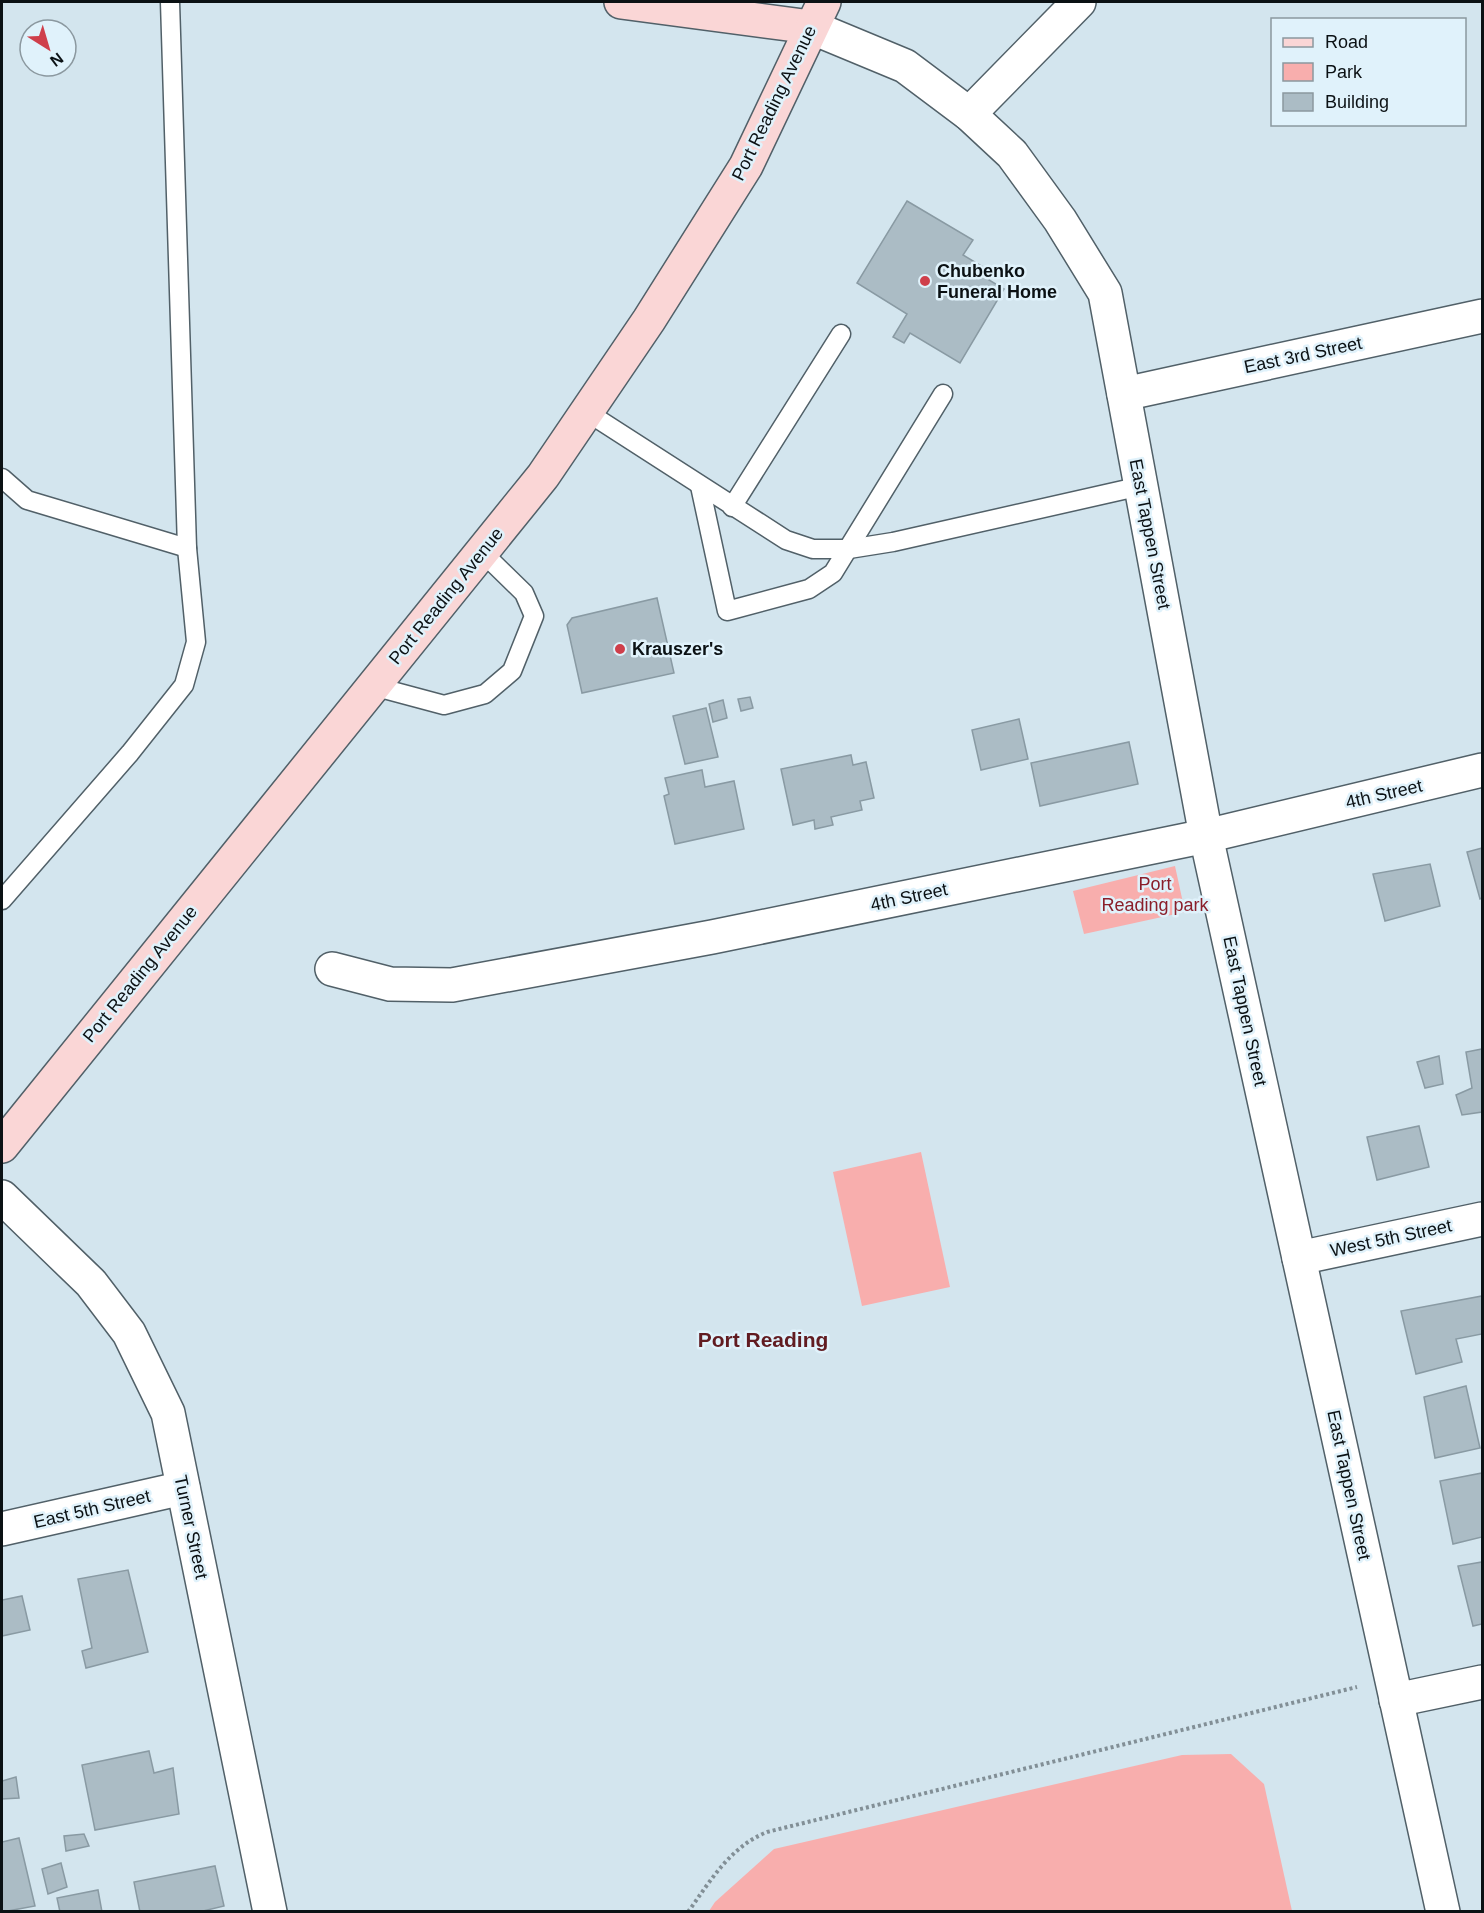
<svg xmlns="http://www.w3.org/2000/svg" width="1484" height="1913" font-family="Arial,sans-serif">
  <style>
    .green { fill: #f8aead }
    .building { fill: #abbcc5; stroke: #899aa3; stroke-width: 1.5 }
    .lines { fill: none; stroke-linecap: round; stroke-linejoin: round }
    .lane-casing { stroke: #516068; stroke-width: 21 }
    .street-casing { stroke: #516068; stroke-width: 36 }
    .secondary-casing { stroke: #516068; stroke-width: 36 }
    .path { stroke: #828f96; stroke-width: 4; stroke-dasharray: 3 3; stroke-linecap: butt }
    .lane { stroke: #fff; stroke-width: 18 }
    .street { stroke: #fff; stroke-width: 33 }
    .secondary { stroke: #fad6d6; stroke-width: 33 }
    .poi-dot { fill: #cf3f4b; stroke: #e0f2fb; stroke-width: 2 }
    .labels { text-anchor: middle; stroke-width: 5; stroke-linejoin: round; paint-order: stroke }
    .street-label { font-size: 18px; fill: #0b1114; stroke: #e0f2fb }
    .poi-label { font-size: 18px; font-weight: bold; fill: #0b1114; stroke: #e0f2fb; text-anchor: start }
    .park-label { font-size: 18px; fill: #8a1e2a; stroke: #e0f2fb }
    .quarter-label { font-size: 21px; font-weight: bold; fill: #611c21; stroke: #e0f2fb }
  </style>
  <rect width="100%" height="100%" fill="#d3e5ee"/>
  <g class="green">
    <path d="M1175 866 1185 912 1084 934 1073 891Z"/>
    <path d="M921 1152 950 1287 862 1306 833 1172Z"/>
    <path d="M1231 1754 1264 1784 1292 1911H709L715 1902 774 1849 1182 1755Z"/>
  </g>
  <g class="building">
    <path d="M907 201 973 240 963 255 993 273 989 280 1004 289 960 363 910 333 904 343 893 337 907 314 857 283Z"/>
    <path d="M657 598 674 673 582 693 567 625 572 618Z"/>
    <path d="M750 697 753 708 741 711 738 699Z"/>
    <path d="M723 700 727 718 713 722 709 704Z"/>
    <path d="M706 708 718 757 685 764 673 716Z"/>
    <path d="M1019 719 1028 759 981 770 972 730Z"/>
    <path d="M1129 742 1138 784 1040 806 1031 763Z"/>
    <path d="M851 755 853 765 866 762 874 798 860 801 862 810 831 817 833 825 815 829 814 820 793 825 781 769Z"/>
    <path d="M702 770 705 787 734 781 744 829 675 844 664 796 669 794 665 778Z"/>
    <path d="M1482 848V898L1480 899 1467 852Z"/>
    <path d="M1430 864 1440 906 1385 921 1373 874Z"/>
    <path d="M1482 1049V1112L1462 1115 1456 1095 1472 1088 1466 1052Z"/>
    <path d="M1439 1056 1443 1084 1425 1088 1417 1062Z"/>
    <path d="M1419 1126 1429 1167 1377 1180 1367 1137Z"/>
    <path d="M1482 1296V1334L1456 1339 1462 1362 1416 1374 1401 1311Z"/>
    <path d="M1466 1386 1480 1448 1435 1458 1424 1397Z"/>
    <path d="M1482 1473V1537L1453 1544 1440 1481Z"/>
    <path d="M1482 1562V1624L1473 1626 1458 1566Z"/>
    <path d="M128 1570 148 1652 86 1668 82 1651 92 1648 78 1579Z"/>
    <path d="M22 1596 30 1630 2 1636V1600Z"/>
    <path d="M149 1751 154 1773 173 1768 179 1814 95 1830 82 1765Z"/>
    <path d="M16 1777 19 1798 2 1799V1781Z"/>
    <path d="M84 1834 89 1846 66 1851 64 1836Z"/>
    <path d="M19 1838 35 1906 2 1912V1842Z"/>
    <path d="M61 1863 67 1887 48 1894 42 1869Z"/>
    <path d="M215 1866 224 1906 199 1912H140L134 1882Z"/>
    <path d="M98 1890 102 1912H60L57 1898Z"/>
  </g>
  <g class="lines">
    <g class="lane-casing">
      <g id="lane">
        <path d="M587 412 786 540 813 549H849L893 542 1141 486"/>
        <path d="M2 478 27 500 187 548"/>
        <path d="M700 486 727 611 809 589 833 573 943 394"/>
        <path d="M732 507 841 334"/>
        <path d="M373 686 444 705 485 694 512 671 534 616 524 593 482 552"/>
        <path d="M2 900 130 753 184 685 196 642 187 548 170 2"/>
      </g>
    </g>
    <g class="street-casing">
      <g id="street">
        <path d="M811 27 905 66 969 114 1012 154 1060 220 1105 293 1206 836 1443 1912"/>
        <path d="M969 114 1079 2"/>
        <path d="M1124 394 1482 316"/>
        <path d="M332 969 390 984 452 985 712 937 1206 836 1482 770"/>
        <path d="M2 1197 91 1283 129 1333 168 1413 270 1912"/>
        <path d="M1299 1258 1482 1219"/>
        <path d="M2 1529 183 1488"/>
        <path d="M1396 1700 1482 1682"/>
      </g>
    </g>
    <g class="secondary-casing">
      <g id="secondary">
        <path d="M621 2 811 27"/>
        <path d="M2 1146 543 476 649 320 746 166 824 2"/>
      </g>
    </g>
    <path class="path" d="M688 1912C711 1880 730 1847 767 1832L1357 1687"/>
    <use href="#lane" class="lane"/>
    <use href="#street" class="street"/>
    <use href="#secondary" class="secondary"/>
  </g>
  <g class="poi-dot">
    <circle cx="925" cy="281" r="6"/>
    <circle cx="620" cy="649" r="6"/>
  </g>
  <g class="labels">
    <g class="street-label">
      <text transform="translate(774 103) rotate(-64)" y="6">Port Reading Avenue</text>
      <text transform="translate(1303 355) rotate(-12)" y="6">East 3rd Street</text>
      <text transform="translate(1150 534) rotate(79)" y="6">East Tappen Street</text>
      <text transform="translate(446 596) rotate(-51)" y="6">Port Reading Avenue</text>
      <text transform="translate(1384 794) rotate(-13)" y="6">4th Street</text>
      <text transform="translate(909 897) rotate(-12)" y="6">4th Street</text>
      <text transform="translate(140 974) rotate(-51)" y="6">Port Reading Avenue</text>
      <text transform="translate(1245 1011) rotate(78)" y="6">East Tappen Street</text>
      <text transform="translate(1391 1238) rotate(-12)" y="6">West 5th Street</text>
      <text transform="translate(1349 1485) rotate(78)" y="6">East Tappen Street</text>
      <text transform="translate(92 1509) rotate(-13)" y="6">East 5th Street</text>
      <text transform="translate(191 1527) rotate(78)" y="6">Turner Street</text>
    </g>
    <g class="poi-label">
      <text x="937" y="277">Chubenko<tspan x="937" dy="21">Funeral Home</tspan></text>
      <text x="632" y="655">Krauszer's</text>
    </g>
    <g class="park-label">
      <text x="1155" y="890">Port<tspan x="1155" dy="21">Reading park</tspan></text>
    </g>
    <g class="quarter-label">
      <text x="763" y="1347">Port Reading</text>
    </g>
  </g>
  <rect width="1484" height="1913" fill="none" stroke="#0b1114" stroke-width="6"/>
  <rect x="1271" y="18" width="195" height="108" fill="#e0f2fb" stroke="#8b989f" stroke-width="1.5"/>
  <rect x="1283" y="38" width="30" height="9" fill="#fad6d6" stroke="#8b989f" stroke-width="1.5"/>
  <text x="1325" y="48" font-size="18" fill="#0b1114">Road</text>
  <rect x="1283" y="63" width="30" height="18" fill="#f8aead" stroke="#8b989f" stroke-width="1.5"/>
  <text x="1325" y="78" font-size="18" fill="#0b1114">Park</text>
  <rect x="1283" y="93" width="30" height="18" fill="#abbcc5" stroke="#8b989f" stroke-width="1.5"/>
  <text x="1325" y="108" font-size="18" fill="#0b1114">Building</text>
  <g transform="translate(48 48) rotate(143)"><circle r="28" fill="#e0f2fb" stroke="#8b989f" stroke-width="1.5"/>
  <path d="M0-4.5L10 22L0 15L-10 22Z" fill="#cf3f4b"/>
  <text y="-9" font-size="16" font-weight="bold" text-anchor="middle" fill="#0b1114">N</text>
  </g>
</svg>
